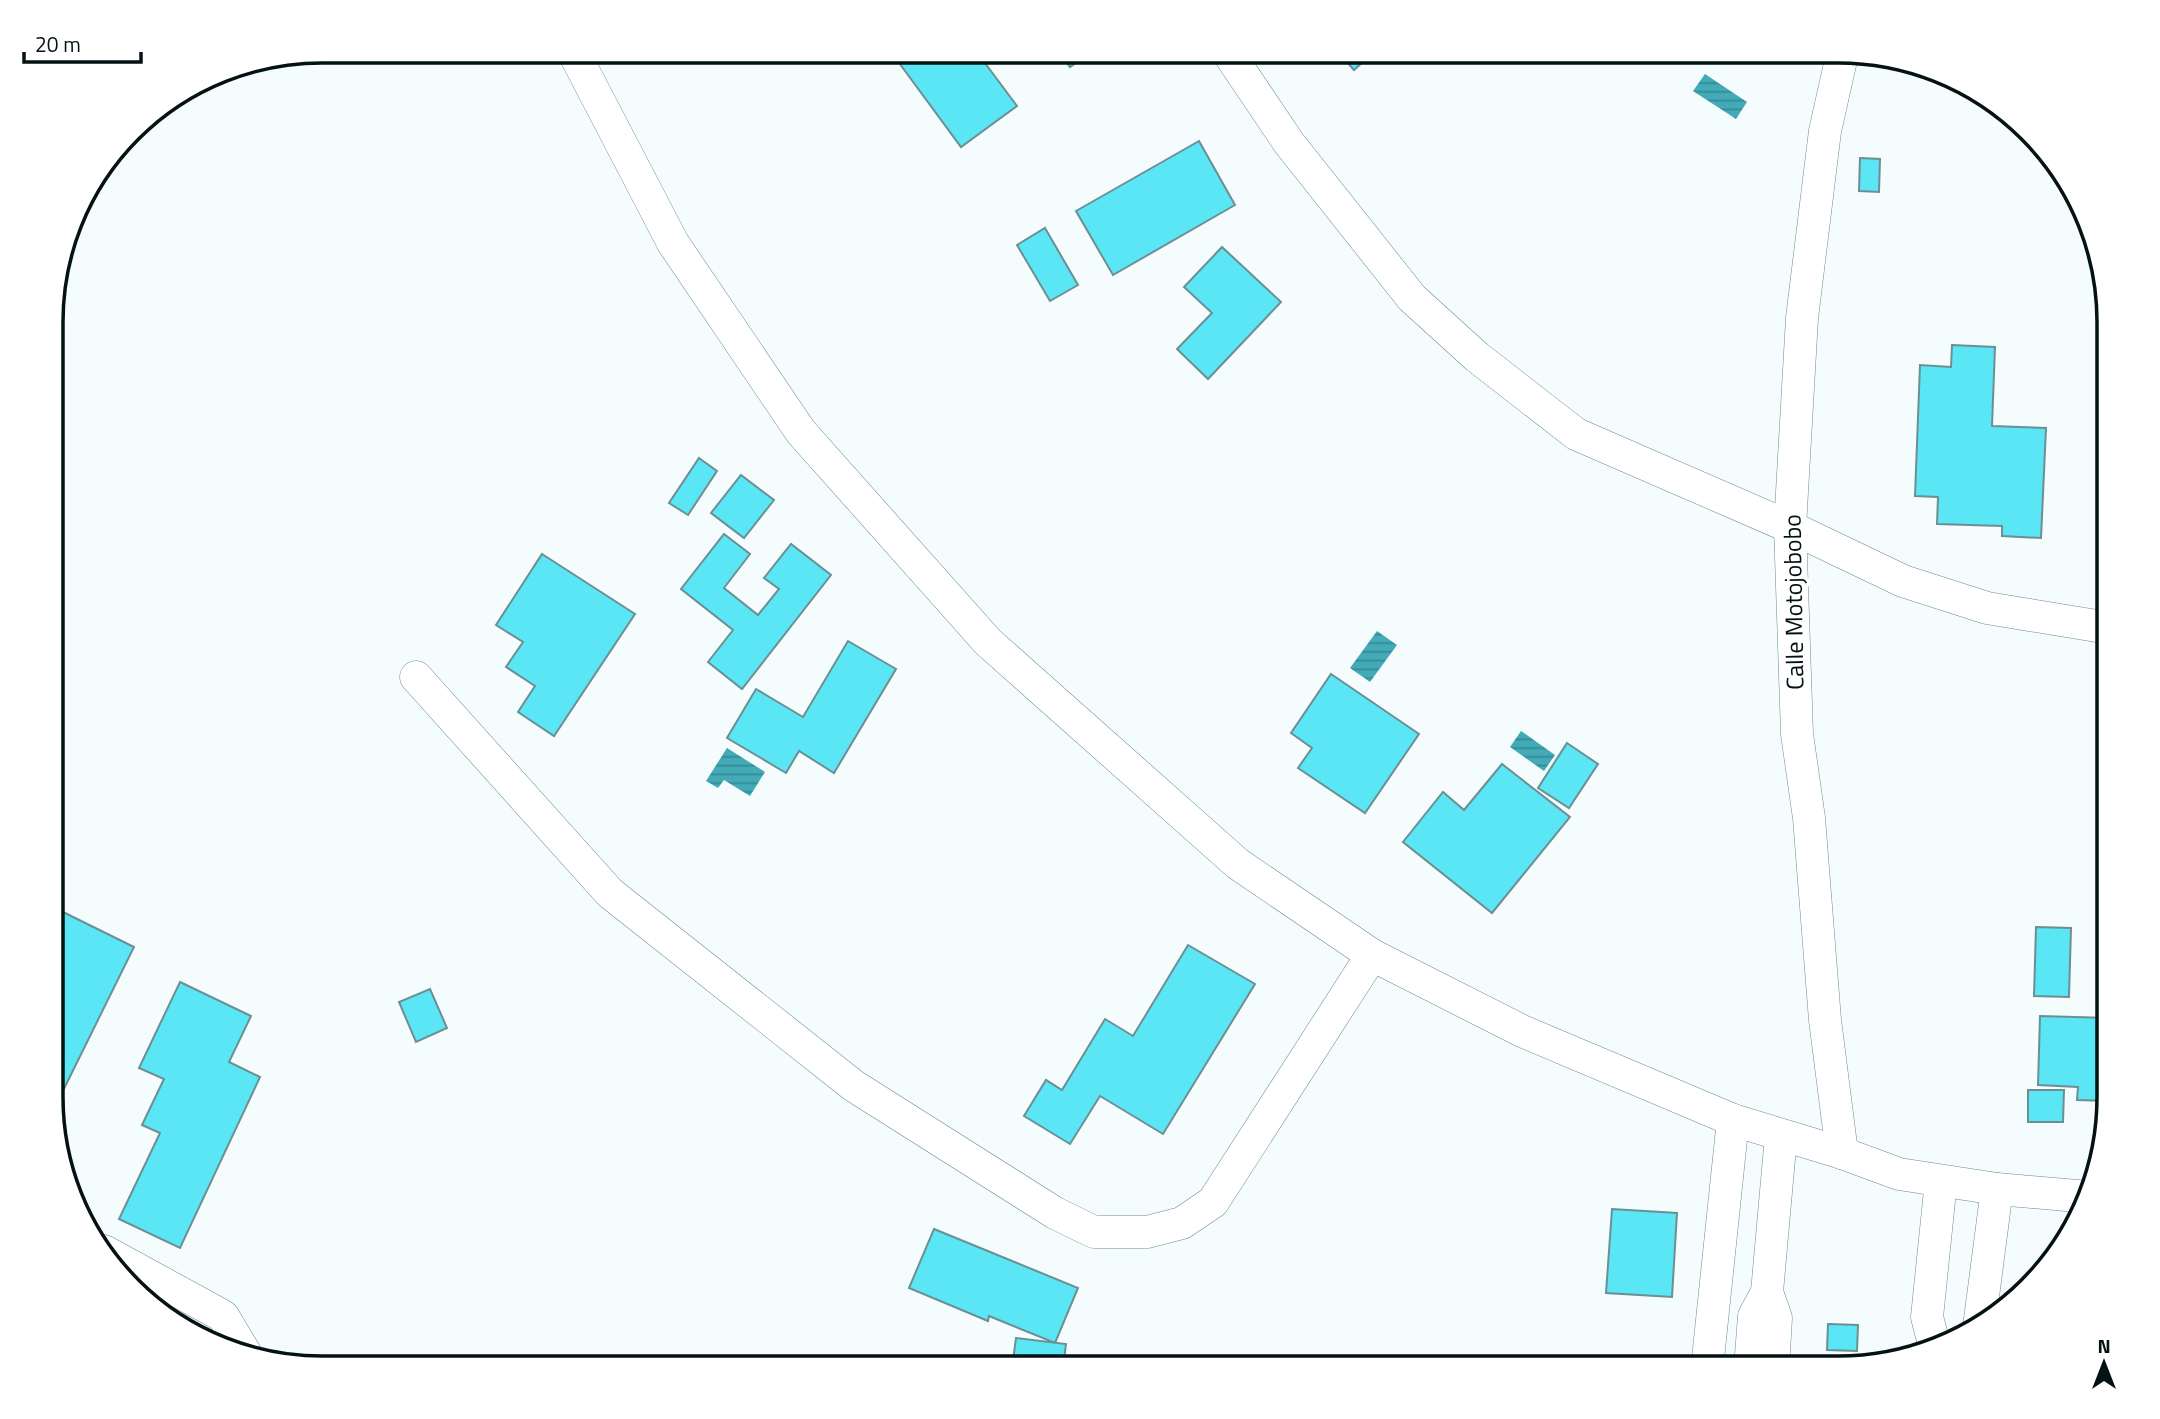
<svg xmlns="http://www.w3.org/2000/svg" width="2160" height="1419" font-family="'Titillium Web',sans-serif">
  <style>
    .water { fill: url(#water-rules) }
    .building { fill: #5be6f6; stroke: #6c8f94; stroke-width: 2 }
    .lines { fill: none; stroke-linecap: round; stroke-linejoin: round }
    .minor-casing { stroke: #698c91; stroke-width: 33 }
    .minor { stroke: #fff; stroke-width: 32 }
    .labels { text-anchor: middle; stroke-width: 7; stroke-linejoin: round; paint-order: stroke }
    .street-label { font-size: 24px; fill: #051214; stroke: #fff }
    .rim { fill: none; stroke: #051214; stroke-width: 3.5 }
  </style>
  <defs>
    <pattern id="water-rules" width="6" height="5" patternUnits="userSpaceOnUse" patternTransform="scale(1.75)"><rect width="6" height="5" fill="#42abb7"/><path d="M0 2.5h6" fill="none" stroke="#358a94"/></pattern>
  </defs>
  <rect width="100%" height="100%" fill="#f5fcfd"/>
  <g class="water">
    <path d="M1705 74 1747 102 1736 119 1693 91Z"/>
    <path d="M1377 631 1397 645 1370 682 1350 668Z"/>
    <path d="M1521 731 1555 755 1544 771 1510 747Z"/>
    <path d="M727 748 765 772 750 796 724 780 718 788 706 781Z"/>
  </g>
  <g class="building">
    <path d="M900 51H976L1017 106 961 147 894 56Z"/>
    <path d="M1058 51H1092L1070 67Z"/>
    <path d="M1337 51H1375L1354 70Z"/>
    <path d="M1629 51H1658L1652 63Z"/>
    <path d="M1199 141 1235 205 1113 275 1076 211Z"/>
    <path d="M1860 158 1880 159 1879 192 1859 191Z"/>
    <path d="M1045 228 1078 285 1050 301 1017 245Z"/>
    <path d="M1222 247 1281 302 1208 379 1177 349 1212 313 1184 287Z"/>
    <path d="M1952 345 1995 347 1992 426 2046 428 2041 538 2002 536V526L1937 524 1938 497 1915 496 1920 365 1951 367Z"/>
    <path d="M699 458 717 471 688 515 669 503Z"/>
    <path d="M741 475 774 500 744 538 711 513Z"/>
    <path d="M724 534 750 554 724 588 758 615 779 589 764 578 791 544 831 575 742 689 708 662 733 630 681 589Z"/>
    <path d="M542 554 635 614 554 736 518 712 535 686 506 667 523 642 496 625Z"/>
    <path d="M848 641 896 669 834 773 799 751 786 773 727 738 756 689 803 717Z"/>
    <path d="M1331 674 1419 734 1365 813 1298 768 1312 748 1291 733Z"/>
    <path d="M1567 743 1598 764 1569 808 1538 788Z"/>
    <path d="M1502 764 1570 817 1492 913 1403 842 1443 792 1464 810Z"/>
    <path d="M63 912 134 947 53 1111V931Z"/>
    <path d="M2036 927 2071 928 2069 997 2034 996Z"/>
    <path d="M1188 945 1255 984 1163 1134 1100 1096 1070 1144 1024 1116 1046 1080 1062 1090 1105 1019 1133 1036Z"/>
    <path d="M180 982 251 1016 229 1062 260 1077 180 1248 119 1219 160 1133 142 1125 164 1079 139 1068Z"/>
    <path d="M430 989 447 1028 416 1042 399 1002Z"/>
    <path d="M2040 1016 2109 1018V1101L2077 1100 2078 1087 2038 1085Z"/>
    <path d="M2028 1090H2064L2063 1122H2028Z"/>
    <path d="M1612 1209 1677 1213 1672 1297 1606 1293Z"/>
    <path d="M934 1229 1078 1288 1055 1343 989 1316 988 1321 909 1288Z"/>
    <path d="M1828 1324 1858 1325 1857 1351 1827 1350Z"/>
    <path d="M1016 1338 1066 1344 1063 1368H1012Z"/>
  </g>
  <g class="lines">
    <g class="minor-casing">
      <g id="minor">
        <path d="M573 51 673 243 801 432 988 642 1238 864 1372 955 1522 1031 1733 1120 1842 1153 1899 1174 1997 1189 2089 1197"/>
        <path d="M1227 51 1289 143 1412 298 1477 357 1576 434 1790 527 1903 581 1987 608 2109 628"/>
        <path d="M416 677 610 893 854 1086 1055 1213 1094 1232H1147L1182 1223 1213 1202 1372 955"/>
        <path d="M1842 1153 1825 1020 1809 818 1797 734 1790 527 1802 318 1825 131 1843 51"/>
        <path d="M104 1251 223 1316 247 1356"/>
        <path d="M1979 1327 1997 1189"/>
        <path d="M1934 1344 1927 1317 1941 1181"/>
        <path d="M1707 1368 1733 1120"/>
        <path d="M1750 1368 1754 1316 1767 1292"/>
        <path d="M1773 1368 1776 1318 1767 1292 1781 1136"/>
      </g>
    </g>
    <use href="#minor" class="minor"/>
  </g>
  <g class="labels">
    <g class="street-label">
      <text transform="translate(1794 602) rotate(-91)" y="8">Calle Motojobobo</text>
    </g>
  </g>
  <path d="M0 0H2160V1419H0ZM322 63H1838A259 259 0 0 1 2097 322V1097A259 259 0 0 1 1838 1356H322A259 259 0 0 1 63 1097V322A259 259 0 0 1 322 63Z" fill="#fff" fill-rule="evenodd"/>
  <path class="rim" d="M322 63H1838A259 259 0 0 1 2097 322V1097A259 259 0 0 1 1838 1356H322A259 259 0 0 1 63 1097V322A259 259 0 0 1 322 63Z"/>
  <g transform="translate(2104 1363)" stroke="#ffffff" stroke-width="5" paint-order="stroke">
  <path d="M0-5L12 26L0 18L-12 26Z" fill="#051214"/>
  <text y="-10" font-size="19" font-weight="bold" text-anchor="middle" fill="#051214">N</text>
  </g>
  <path d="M24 52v10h117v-10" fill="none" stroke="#051214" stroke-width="3.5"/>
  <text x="35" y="52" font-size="21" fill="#051214" stroke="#ffffff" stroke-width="5" paint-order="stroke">20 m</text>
</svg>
